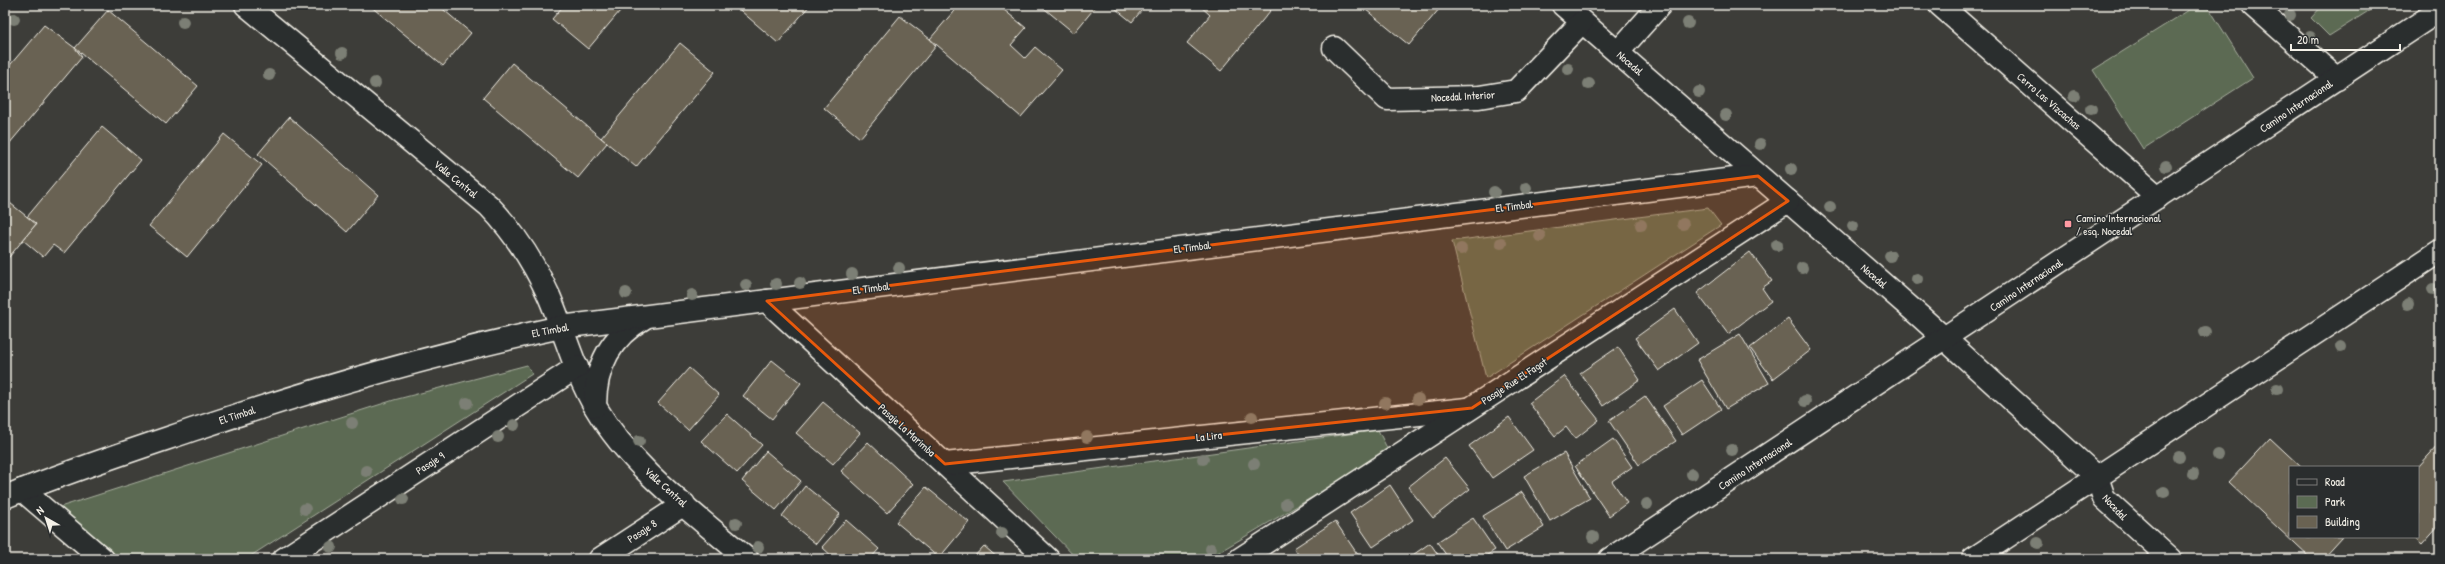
<svg xmlns="http://www.w3.org/2000/svg" width="2445" height="564" font-family="'Patrick Hand',sans-serif">
  <style>
    .green { fill: #5b6b53; stroke: #a8ae9e }
    .building { fill: #696252; stroke: #f4f1e8 }
    .lines { fill: none; stroke-linecap: round; stroke-linejoin: round }
    .street-casing { stroke: #f4f1e8; stroke-width: 25 }
    .street { stroke: #2a2d2e; stroke-width: 22 }
    .tree { fill: #7c7f74 }
    .marked { fill: #e8590c; fill-opacity: 0.2; stroke: #e8590c; stroke-width: 3; stroke-linejoin: round }
    .poi-dot { fill: #ff9aa2; stroke: #2a2d2e; stroke-width: 1.5 }
    .labels { text-anchor: middle; stroke-width: 3; stroke-linejoin: round; paint-order: stroke }
    .street-label { font-size: 11px; fill: #f4f1e8; stroke: #2a2d2e }
    .poi-label { font-size: 11px; fill: #f4f1e8; stroke: #2a2d2e; text-anchor: start }
  </style>
  <rect width="100%" height="100%" fill="#3d3d39"/>
  <filter id="ink" filterUnits="userSpaceOnUse"><feTurbulence type="fractalNoise" baseFrequency=".025" numOctaves="2"/><feDisplacementMap in="SourceGraphic" scale="8" xChannelSelector="R" yChannelSelector="G"/><feConvolveMatrix kernelMatrix="1 2 1 2 8 2 1 2 1" color-interpolation-filters="sRGB"/></filter>
  <g filter="url(#ink)">
    <g class="green">
      <path d="M2197 5H2207L2253 78 2143 149 2093 70Z"/>
      <path d="M2323 5H2378L2329 36 2311 18Z"/>
      <path d="M1708 208 1721 225 1486 378 1452 241Z"/>
      <path d="M527 365 532 374 246 559H118L60 507 394 400Z"/>
      <path d="M1378 430 1389 452 1207 559H1077L1003 482Z"/>
    </g>
    <g class="building">
      <path d="M369 5H438L471 33 443 66Z"/>
      <path d="M564 5H625L588 49 552 19Z"/>
      <path d="M734 5H810L778 43Z"/>
      <path d="M959 5H998L1026 28 1011 45 1025 58 1035 47 1062 70 1021 117 930 39Z"/>
      <path d="M1040 5H1097L1074 33Z"/>
      <path d="M1111 5H1146L1132 22Z"/>
      <path d="M1199 5H1275L1221 71 1187 43 1210 15Z"/>
      <path d="M1360 5H1436L1440 8 1409 45Z"/>
      <path d="M108 10 198 86 166 124 75 48Z"/>
      <path d="M900 16 930 39 936 46 860 138 824 108Z"/>
      <path d="M44 25 75 48 82 57 9 144 5 141V71Z"/>
      <path d="M680 43 715 72 636 167 601 138Z"/>
      <path d="M512 63 607 143 578 178 483 98Z"/>
      <path d="M289 117 378 195 347 232 258 154Z"/>
      <path d="M102 127 141 160 64 253 53 245 43 257 23 240 36 224 27 217Z"/>
      <path d="M224 134 262 165 187 257 149 226Z"/>
      <path d="M5 199 36 224 5 262Z"/>
      <path d="M1750 252 1772 281 1762 288 1771 301 1728 334 1697 293Z"/>
      <path d="M1675 309 1698 343 1659 371 1635 338Z"/>
      <path d="M1788 319 1811 350 1773 379 1750 348Z"/>
      <path d="M1740 334 1769 383 1726 409 1697 360Z"/>
      <path d="M1618 347 1640 380 1603 406 1580 373Z"/>
      <path d="M772 360 801 383 772 419 743 396Z"/>
      <path d="M689 368 719 395 688 430 658 403Z"/>
      <path d="M1564 376 1599 420 1575 439 1566 427 1555 436 1529 403Z"/>
      <path d="M1702 380 1721 409 1682 435 1663 406Z"/>
      <path d="M1645 396 1676 441 1639 465 1609 421Z"/>
      <path d="M823 402 860 433 833 464 796 433Z"/>
      <path d="M727 414 762 445 737 473 701 441Z"/>
      <path d="M1509 417 1533 450 1492 478 1469 446Z"/>
      <path d="M2270 438 2301 467H2290V537H2343L2323 559H2311L2229 482Z"/>
      <path d="M1613 439 1632 467 1612 481 1627 503 1609 516 1575 466Z"/>
      <path d="M868 442 913 484 887 513 841 471Z"/>
      <path d="M2440 443V525L2422 545 2413 537H2418V467Z"/>
      <path d="M766 451 801 481 776 510 742 481Z"/>
      <path d="M1564 453 1590 498 1550 521 1524 476Z"/>
      <path d="M1445 458 1470 489 1433 518 1408 487Z"/>
      <path d="M1390 485 1413 520 1373 547 1350 513Z"/>
      <path d="M805 486 840 514 816 544 782 516Z"/>
      <path d="M926 487 969 522 939 558 896 522Z"/>
      <path d="M1522 492 1544 527 1505 551 1483 516Z"/>
      <path d="M1473 518 1495 550 1481 559H1449L1437 542Z"/>
      <path d="M846 520 879 549 870 559H835L822 547Z"/>
      <path d="M1335 521 1358 555 1352 559H1301L1294 548Z"/>
      <path d="M1430 543 1441 559H1407Z"/>
      <path d="M984 546 999 559H972Z"/>
    </g>
    <g class="lines">
      <g class="street-casing">
        <g id="street">
          <path d="M246 5 489 206C515 233 534 263 549 296 565 333 575 373 596 408 632 469 694 513 747 559"/>
          <path d="M1563 5 1922 318 2097 477 2104 498 2171 559"/>
          <path d="M1940 5 2158 197"/>
          <path d="M2253 5 2337 79"/>
          <path d="M1334 48 1387 99 1479 97 1516 91 1582 22"/>
          <path d="M1618 52 1660 5"/>
          <path d="M767 301 1048 559"/>
          <path d="M595 406C595 367 610 337 644 318"/>
          <path d="M945 464 1467 409"/>
          <path d="M22 490 103 559"/>
          <path d="M5 497C68 471 133 450 198 428 318 388 438 353 561 327L1758 176"/>
          <path d="M284 559 577 367"/>
          <path d="M600 559 684 504"/>
          <path d="M1240 559 1788 201"/>
          <path d="M1610 559 2440 10"/>
          <path d="M1973 559 2440 251"/>
        </g>
      </g>
      <use href="#street" class="street"/>
    </g>
    <g class="tree">
      <circle cx="2290" cy="15" r="6"/>
      <circle cx="14" cy="19" r="6"/>
      <circle cx="183" cy="22" r="6"/>
      <circle cx="1688" cy="23" r="6"/>
      <circle cx="2310" cy="37" r="6"/>
      <circle cx="342" cy="53" r="6"/>
      <circle cx="1568" cy="69" r="6"/>
      <circle cx="269" cy="75" r="6"/>
      <circle cx="375" cy="83" r="6"/>
      <circle cx="1589" cy="84" r="6"/>
      <circle cx="1699" cy="92" r="6"/>
      <circle cx="2074" cy="96" r="6"/>
      <circle cx="2091" cy="109" r="6"/>
      <circle cx="1726" cy="115" r="6"/>
      <circle cx="1760" cy="144" r="6"/>
      <circle cx="2166" cy="166" r="6"/>
      <circle cx="1791" cy="169" r="6"/>
      <circle cx="1526" cy="188" r="6"/>
      <circle cx="1494" cy="192" r="6"/>
      <circle cx="1830" cy="207" r="6"/>
      <circle cx="1683" cy="224" r="6"/>
      <circle cx="1641" cy="225" r="6"/>
      <circle cx="1853" cy="226" r="6"/>
      <circle cx="1540" cy="236" r="6"/>
      <circle cx="1501" cy="243" r="6"/>
      <circle cx="1777" cy="245" r="6"/>
      <circle cx="1461" cy="249" r="6"/>
      <circle cx="1890" cy="256" r="6"/>
      <circle cx="899" cy="268" r="6"/>
      <circle cx="1802" cy="268" r="6"/>
      <circle cx="852" cy="274" r="6"/>
      <circle cx="1917" cy="279" r="6"/>
      <circle cx="800" cy="283" r="6"/>
      <circle cx="776" cy="284" r="6"/>
      <circle cx="746" cy="285" r="6"/>
      <circle cx="2433" cy="289" r="6"/>
      <circle cx="626" cy="293" r="6"/>
      <circle cx="692" cy="295" r="6"/>
      <circle cx="2408" cy="304" r="6"/>
      <circle cx="2205" cy="332" r="6"/>
      <circle cx="2341" cy="347" r="6"/>
      <circle cx="2277" cy="389" r="6"/>
      <circle cx="1418" cy="399" r="6"/>
      <circle cx="1805" cy="401" r="6"/>
      <circle cx="467" cy="403" r="6"/>
      <circle cx="1385" cy="403" r="6"/>
      <circle cx="1252" cy="417" r="6"/>
      <circle cx="352" cy="423" r="6"/>
      <circle cx="514" cy="425" r="6"/>
      <circle cx="498" cy="437" r="6"/>
      <circle cx="1087" cy="437" r="6"/>
      <circle cx="639" cy="441" r="6"/>
      <circle cx="1732" cy="450" r="6"/>
      <circle cx="2218" cy="455" r="6"/>
      <circle cx="2179" cy="457" r="6"/>
      <circle cx="1203" cy="459" r="6"/>
      <circle cx="1254" cy="464" r="6"/>
      <circle cx="366" cy="471" r="6"/>
      <circle cx="1692" cy="474" r="6"/>
      <circle cx="2193" cy="474" r="6"/>
      <circle cx="2164" cy="492" r="6"/>
      <circle cx="403" cy="499" r="6"/>
      <circle cx="1286" cy="504" r="6"/>
      <circle cx="1647" cy="504" r="6"/>
      <circle cx="305" cy="509" r="6"/>
      <circle cx="736" cy="523" r="6"/>
      <circle cx="1002" cy="533" r="6"/>
      <circle cx="1593" cy="537" r="6"/>
      <circle cx="2038" cy="543" r="6"/>
      <circle cx="331" cy="547" r="6"/>
      <circle cx="758" cy="547" r="6"/>
      <circle cx="1211" cy="549" r="6"/>
    </g>
  </g>
  <path class="marked" d="M1758 176 1788 201 1472 408 945 464 767 301Z"/>
  <rect class="poi-dot" x="2064" y="220" width="8" height="8" rx="2"/>
  <g class="labels">
    <g class="street-label">
      <text transform="translate(1630 63) rotate(41)" y="4">Nocedal</text>
      <text transform="translate(1463 96) rotate(-3)" y="4">Nocedal Interior</text>
      <text transform="translate(2049 101) rotate(41)" y="4">Cerro Las Vizcachas</text>
      <text transform="translate(2296 106) rotate(-34)" y="4">Camino Internacional</text>
      <text transform="translate(456 179) rotate(39)" y="4">Valle Central</text>
      <text transform="translate(1514 206) rotate(-7)" y="4">El Timbal</text>
      <text transform="translate(1192 247) rotate(-7)" y="4">El Timbal</text>
      <text transform="translate(1874 276) rotate(41)" y="4">Nocedal</text>
      <text transform="translate(2026 285) rotate(-34)" y="4">Camino Internacional</text>
      <text transform="translate(871 288) rotate(-7)" y="4">El Timbal</text>
      <text transform="translate(550 330) rotate(-11)" y="4">El Timbal</text>
      <text transform="translate(1514 381) rotate(-33)" y="4">Pasaje Rue El Fagot</text>
      <text transform="translate(237 415) rotate(-18)" y="4">El Timbal</text>
      <text transform="translate(907 430) rotate(42)" y="4">Pasaje La Marimba</text>
      <text transform="translate(1209 436) rotate(-6)" y="4">La Lira</text>
      <text transform="translate(430 463) rotate(-33)" y="4">Pasaje 9</text>
      <text transform="translate(1755 464) rotate(-33)" y="4">Camino Internacional</text>
      <text transform="translate(666 487) rotate(42)" y="4">Valle Central</text>
      <text transform="translate(2115 507) rotate(47)" y="4">Nocedal</text>
      <text transform="translate(642 531) rotate(-33)" y="4">Pasaje 8</text>
    </g>
    <g class="poi-label">
      <text x="2076" y="222">Camino Internacional<tspan x="2076" dy="13">/ esq. Nocedal</tspan></text>
    </g>
  </g>
  <rect width="2445" height="564" fill="none" stroke="#2a2d2e" stroke-width="20"/>
  <rect x="10" y="10" width="2425" height="544" fill="none" stroke="#f4f1e8" stroke-width="1.5" filter="url(#ink)"/>
  <rect x="2289" y="466" width="130" height="72" fill="#2a2d2e" stroke="#7b7b78"/>
  <rect x="2297" y="479" width="20" height="6" fill="#2a2d2e" stroke="#7b7b78"/>
  <text x="2325" y="486" font-size="12" fill="#f4f1e8">Road</text>
  <rect x="2297" y="496" width="20" height="12" fill="#5b6b53" stroke="#7b7b78"/>
  <text x="2325" y="506" font-size="12" fill="#f4f1e8">Park</text>
  <rect x="2297" y="516" width="20" height="12" fill="#696252" stroke="#7b7b78"/>
  <text x="2325" y="526" font-size="12" fill="#f4f1e8">Building</text>
  <g transform="translate(46 518) rotate(321)" stroke="#2a2d2e" stroke-width="3" paint-order="stroke">
  <path d="M0-3L7 15L0 10L-7 15Z" fill="#f4f1e8"/>
  <text y="-6" font-size="11" font-weight="bold" text-anchor="middle" fill="#f4f1e8">N</text>
  </g>
  <path d="M2291 44v6h109v-6" fill="none" stroke="#f4f1e8" stroke-width="2"/>
  <text x="2297" y="44" font-size="12" fill="#f4f1e8" stroke="#2a2d2e" stroke-width="3" paint-order="stroke">20 m</text>
</svg>
